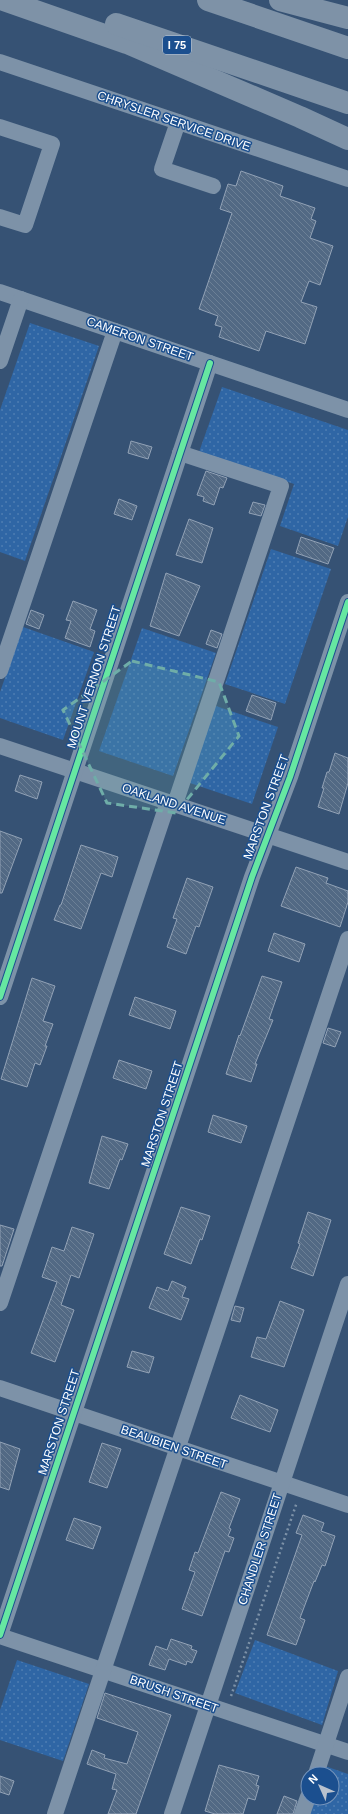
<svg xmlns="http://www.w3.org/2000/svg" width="348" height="1814" font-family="Arial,sans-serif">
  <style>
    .grass { fill: url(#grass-dots) }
    .building { fill: url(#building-back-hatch); stroke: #92a2b6 }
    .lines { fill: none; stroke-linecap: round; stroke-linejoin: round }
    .path { stroke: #7d92a8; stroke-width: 2.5; stroke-dasharray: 2 3; stroke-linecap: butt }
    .minor { stroke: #7d92a8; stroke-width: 16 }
    .highway { stroke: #7e92a7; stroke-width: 22 }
    .cycleway-casing { stroke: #1b4f8f; stroke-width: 8 }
    .cycleway { stroke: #66e7a1; stroke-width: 6 }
    .marked { fill: #6fada8; fill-opacity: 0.2; stroke: #6fada8; stroke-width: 3; stroke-dasharray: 8 5; stroke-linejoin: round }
    .labels { text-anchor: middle; stroke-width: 3; stroke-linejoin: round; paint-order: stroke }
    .shield { fill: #1b4f8f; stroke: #bbcadd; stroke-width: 1 }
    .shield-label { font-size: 11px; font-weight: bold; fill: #fff }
    .street-label { font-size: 12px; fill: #fff; stroke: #1b4f8f }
  </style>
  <defs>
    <pattern id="grass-dots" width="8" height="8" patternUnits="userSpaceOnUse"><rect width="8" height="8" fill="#2f66a5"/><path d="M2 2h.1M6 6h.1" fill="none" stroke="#4e7db2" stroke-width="1.8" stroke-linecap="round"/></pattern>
    <pattern id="building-back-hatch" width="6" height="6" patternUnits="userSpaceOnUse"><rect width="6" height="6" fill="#526984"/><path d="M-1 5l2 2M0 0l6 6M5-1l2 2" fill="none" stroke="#6c8096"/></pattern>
  </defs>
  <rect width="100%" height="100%" fill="#365274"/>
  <g class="grass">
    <path d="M30 323 99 346 25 561 0 552V410Z"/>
    <path d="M222 387 348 430V517L338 546 280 526 294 484 199 452Z"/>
    <path d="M271 549 331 569 285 704 225 684Z"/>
    <path d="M23 627 94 652 63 740 0 718V692Z"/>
    <path d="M142 628 216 653 173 776 99 751Z"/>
    <path d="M213 705 278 727 252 804 187 782Z"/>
    <path d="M255 1640 338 1671 322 1725 235 1693Z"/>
    <path d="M17 1660 89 1684 63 1761 0 1740V1710Z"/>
    <path d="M325 1766 348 1774V1814H308L314 1798H332V1774H322Z"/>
  </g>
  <g class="building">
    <path d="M241 171 283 186 280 196 315 208 311 219 316 221 310 238 333 246 320 285 309 281 301 302 317 307 305 344 266 331 259 351 219 337 222 327 215 325 218 316 199 309 232 213 220 209 228 184 236 186Z"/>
    <path d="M131 441 152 447 148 459 128 453Z"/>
    <path d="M206 471 227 478 223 488 220 487 214 505 203 501 204 497 197 495Z"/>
    <path d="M119 499 137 506 132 520 114 514Z"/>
    <path d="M253 502 265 505 261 516 249 513Z"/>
    <path d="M189 519 213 528 202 563 176 555Z"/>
    <path d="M301 537 334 548 328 564 296 553Z"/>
    <path d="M166 573 200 586 179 636 150 626Z"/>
    <path d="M73 601 97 610 90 629 95 631 90 647 65 638 71 621 66 620Z"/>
    <path d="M31 610 44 615 39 629 26 624Z"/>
    <path d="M211 630 222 634 217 648 206 644Z"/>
    <path d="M252 695 276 703 271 720 246 711Z"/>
    <path d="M335 753 348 758V783L339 814 318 807 324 788H322L327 772H329Z"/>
    <path d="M20 775 42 782 37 799 15 791Z"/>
    <path d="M0 831 22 839 2 893H0Z"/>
    <path d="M81 845 118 857 112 877 101 873 81 929 54 920 60 905H61Z"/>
    <path d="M296 867 328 878 326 883 348 891V902L340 927 281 906Z"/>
    <path d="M187 878 213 887 199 927 196 926 186 954 167 947 177 919 173 918Z"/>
    <path d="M274 933 305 944 299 962 268 951Z"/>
    <path d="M262 976 282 982 269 1019 273 1020 255 1064H257L251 1082 226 1074 239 1035 240 1036Z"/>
    <path d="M32 978 55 986 43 1021 53 1024 45 1046H47L40 1065 35 1063 27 1087 1 1079Z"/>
    <path d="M135 997 176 1011 170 1029 129 1015Z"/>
    <path d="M328 1028 341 1032 335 1047 323 1043Z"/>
    <path d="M119 1060 152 1071 146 1089 113 1078Z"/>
    <path d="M213 1115 247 1126 241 1143 208 1132Z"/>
    <path d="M102 1136 128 1144 122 1160 120 1159 109 1189 89 1183Z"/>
    <path d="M181 1207 210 1216 202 1240 200 1239 191 1264 164 1254Z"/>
    <path d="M308 1212 331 1220 313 1276 291 1268 300 1244 298 1243Z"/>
    <path d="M0 1225 14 1229 2 1266H0Z"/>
    <path d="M72 1227 94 1234 79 1278 71 1275 61 1305 74 1310 55 1362 31 1353 57 1282 42 1277 52 1247 64 1251Z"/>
    <path d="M172 1281 186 1287 182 1297 189 1299 181 1320 149 1308 157 1287 168 1291Z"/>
    <path d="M280 1301 304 1310 284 1367 251 1357 257 1337 266 1339Z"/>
    <path d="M235 1306 244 1308 240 1322 231 1320Z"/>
    <path d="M132 1351 154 1357 149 1373 127 1367Z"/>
    <path d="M240 1395 278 1410 270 1432 231 1418Z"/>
    <path d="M0 1442 20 1449 9 1490 0 1487Z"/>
    <path d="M102 1443 121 1449 107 1488 89 1482Z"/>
    <path d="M221 1492 240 1499 229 1528 231 1529 228 1536 234 1538 229 1552 225 1551 202 1616 182 1609 195 1572 189 1570 195 1552 198 1553Z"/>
    <path d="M303 1515 324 1523 321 1531 335 1536 325 1566 322 1565 315 1582 314 1581 300 1618 305 1620 296 1645 267 1635 302 1535 296 1533Z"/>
    <path d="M74 1518 101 1527 93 1549 66 1540Z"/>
    <path d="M171 1639 192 1646 191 1649 197 1651 192 1663 187 1661 186 1665 169 1659 165 1670 149 1665 156 1646 167 1650Z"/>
    <path d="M105 1693 171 1715 136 1814H108L117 1790 112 1789 116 1774 87 1764 92 1750 105 1755 104 1758 127 1764 138 1732 97 1718Z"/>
    <path d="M219 1765 259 1776 256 1785 259 1786 255 1800 248 1798 243 1814H215L205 1811Z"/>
    <path d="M0 1776 14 1781 9 1795 0 1792Z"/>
    <path d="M284 1796 297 1801 293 1814H277Z"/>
  </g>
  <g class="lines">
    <path class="path" d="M231 1696 297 1502"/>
    <g class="minor">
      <path d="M0 62 348 179"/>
      <path d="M178 122 162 169 213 186"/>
      <path d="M0 127 52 144 25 225 0 217"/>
      <path d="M0 292 348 410"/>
      <path d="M0 361 21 299"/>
      <path d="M0 671 115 331"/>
      <path d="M0 746 348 862"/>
      <path d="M175 804 281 486 180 453"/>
      <path d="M0 997 210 363"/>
      <path d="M0 1303 168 802"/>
      <path d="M0 1388 348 1505"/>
      <path d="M0 1635 252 877 290 777 348 602"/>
      <path d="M0 1636 348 1752"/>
      <path d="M316 1774 348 1677"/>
      <path d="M55 1814 348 939"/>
      <path d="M172 1814 348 1284"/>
      <path d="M302 1814 308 1797"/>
    </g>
    <g class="highway">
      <path d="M4 0 127 43 300 117 348 139"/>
      <path d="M208 0 348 48"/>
      <path d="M280 0 348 18"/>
      <path d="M116 24 348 103"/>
    </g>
    <g class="cycleway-casing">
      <g id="cycleway">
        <path d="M0 997 210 363"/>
        <path d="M0 1635 252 877 290 777 348 602"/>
      </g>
    </g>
    <use href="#cycleway" class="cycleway"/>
  </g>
  <path class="marked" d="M132 661 219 682 239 736 176 813 107 803 63 710Z"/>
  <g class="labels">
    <rect class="shield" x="163" y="36" width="28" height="18" rx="3"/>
    <g class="shield-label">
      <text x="177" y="49">I 75</text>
    </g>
    <g class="street-label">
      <text transform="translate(174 121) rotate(19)" y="4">CHRYSLER SERVICE DRIVE</text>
      <text transform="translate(140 339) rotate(19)" y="4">CAMERON STREET</text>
      <text transform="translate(94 677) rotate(-72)" y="4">MOUNT VERNON STREET</text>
      <text transform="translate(174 804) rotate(18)" y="4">OAKLAND AVENUE</text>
      <text transform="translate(266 807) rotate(-70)" y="4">MARSTON STREET</text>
      <text transform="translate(162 1114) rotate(-72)" y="4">MARSTON STREET</text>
      <text transform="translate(59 1422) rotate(-72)" y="4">MARSTON STREET</text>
      <text transform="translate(174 1447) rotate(19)" y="4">BEAUBIEN STREET</text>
      <text transform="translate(260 1549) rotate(-72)" y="4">CHANDLER STREET</text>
      <text transform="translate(174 1694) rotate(19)" y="4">BRUSH STREET</text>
    </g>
  </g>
  <g transform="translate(320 1786) rotate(315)"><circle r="19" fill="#1b4f8f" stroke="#7695bc"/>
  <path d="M0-3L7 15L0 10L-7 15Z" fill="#b9c2ce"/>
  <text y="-6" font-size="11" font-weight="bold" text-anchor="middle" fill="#ffffff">N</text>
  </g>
</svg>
